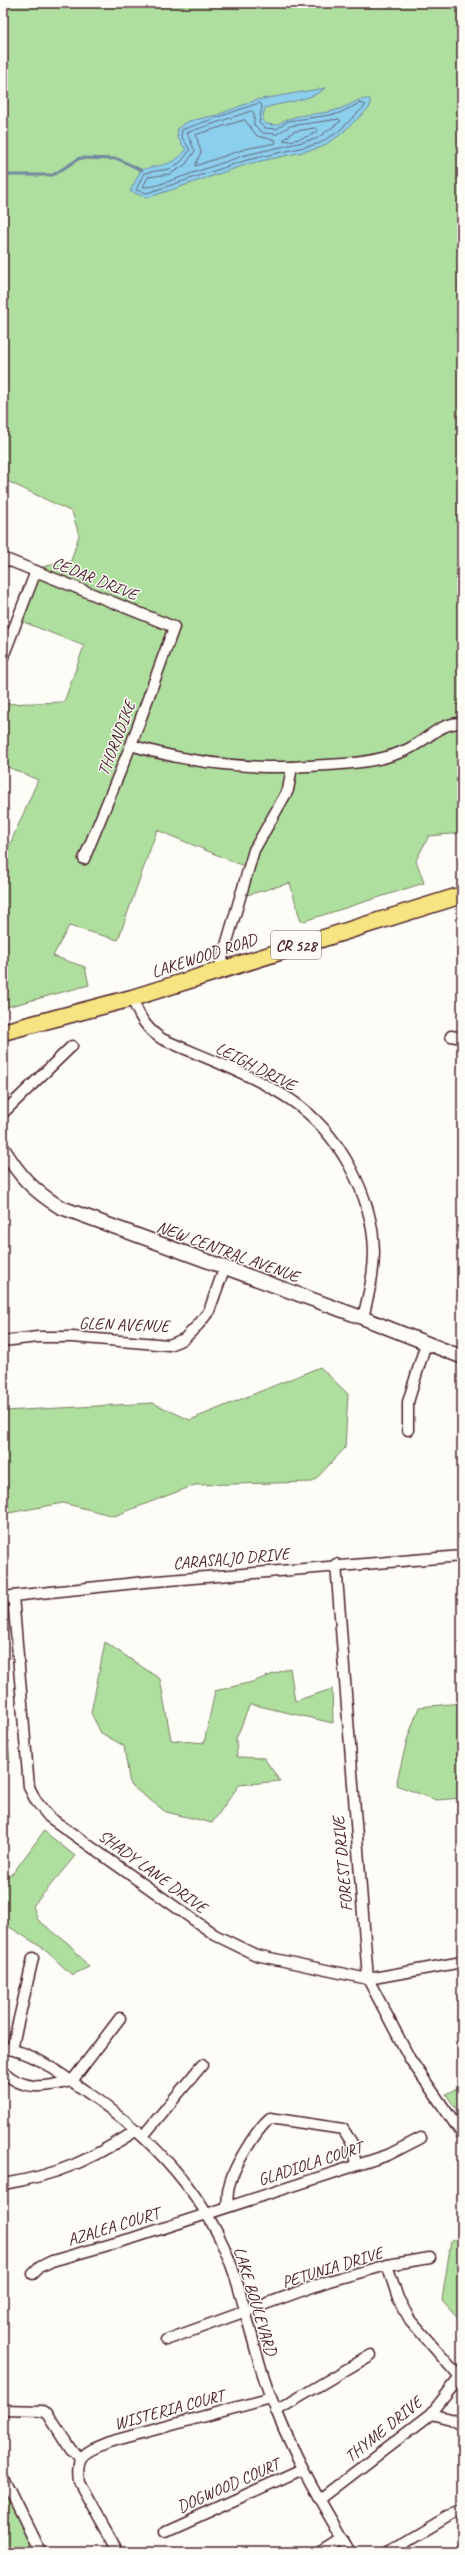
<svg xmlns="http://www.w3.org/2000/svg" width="465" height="2555" font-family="Caveat,sans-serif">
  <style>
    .green { fill: #aedf9f; stroke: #7c7f65 }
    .water { fill: #8ccfed; stroke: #72899f }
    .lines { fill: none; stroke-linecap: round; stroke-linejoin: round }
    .shore { stroke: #646579; stroke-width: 1 }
    .stream { stroke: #72899f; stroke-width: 3 }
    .minor-casing { stroke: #4a1f2b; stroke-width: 13 }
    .tertiary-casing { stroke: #4a1f2b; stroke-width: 16 }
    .primary-casing { stroke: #4a1f2b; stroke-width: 19 }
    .minor { stroke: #fdfcf7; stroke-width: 10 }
    .tertiary { stroke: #fdfcf7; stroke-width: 13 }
    .primary { stroke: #f6e381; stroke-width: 16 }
    .labels { text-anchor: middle; stroke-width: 3; stroke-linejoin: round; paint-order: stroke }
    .shield { fill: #fdfcf7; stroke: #806168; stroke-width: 1 }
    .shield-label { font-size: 16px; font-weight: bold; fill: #4a1f2b }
    .street-label { font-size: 17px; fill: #4a1f2b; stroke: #fdfcf7 }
  </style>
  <rect width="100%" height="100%" fill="#fdfcf7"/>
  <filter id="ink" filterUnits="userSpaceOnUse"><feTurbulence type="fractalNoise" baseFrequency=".025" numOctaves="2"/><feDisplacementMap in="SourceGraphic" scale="8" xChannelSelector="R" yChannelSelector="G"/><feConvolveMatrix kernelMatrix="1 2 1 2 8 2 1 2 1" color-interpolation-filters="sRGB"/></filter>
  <g filter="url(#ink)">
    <g class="green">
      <path d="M3 3H462V833L429 836 416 860 424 883 301 922 290 883 236 898 246 867 157 830 118 940 69 926 53 956 85 967 89 985 3 1008V860L38 780 3 765V704L64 702 84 646 16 619 37 568 71 561 79 535 72 512 3 479Z"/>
      <path d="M320 1367 348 1394 345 1448 313 1482 195 1485 114 1516 63 1503 3 1514 4 1411 153 1403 190 1420Z"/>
      <path d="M105 1642 160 1679 171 1740 204 1743 215 1691 252 1682 290 1668 295 1701 332 1689 333 1723 250 1704 236 1739 237 1757 264 1758 280 1781 239 1785 212 1823 166 1812 130 1785 124 1746 101 1733 91 1713Z"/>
      <path d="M462 1703V1798L436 1800 396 1785 407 1740 419 1707Z"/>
      <path d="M3 1721H6L10 1762 3 1763Z"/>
      <path d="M44 1831 75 1856 33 1906 38 1920 69 1944 89 1967 72 1975 43 1948 3 1923V1878L13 1873Z"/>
      <path d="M462 2085V2118L446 2094Z"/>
      <path d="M462 2236V2322L442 2300 451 2241Z"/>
      <path d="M3 2477 40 2552H3Z"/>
    </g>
    <path class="water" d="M325 88C314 100 283 102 265 108L262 120 266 124 277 125C295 112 316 116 336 110 349 107 356 98 370 99V107L340 135 320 148 248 164 147 198 130 191 141 170C161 163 171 168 186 150L177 137 178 128 189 121 217 115 256 100Z"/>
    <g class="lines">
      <g class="shore">
        <path d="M260 103 262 106 259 123 265 128 277 129 288 121 337 114 360 103 366 105 338 132 318 144 247 160 147 193 136 190 144 173 169 169 181 162 190 150 181 136 182 130Z"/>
        <path d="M252 111 254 113V125L263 133 277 134 290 126 339 119 341 121 316 139 245 155 155 186 143 187 148 177 170 174 185 165 195 151 187 133Z"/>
        <path d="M245 120 257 136 275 140 276 143 245 149 195 166 201 152 196 135Z"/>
        <path d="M316 128 318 131C312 136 290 143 283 140L293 132Z"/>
      </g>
      <path class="stream" d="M3 175H53L80 158 118 159 141 170"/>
      <g class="minor-casing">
        <g id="minor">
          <path d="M3 558 174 627 131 745 84 859"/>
          <path d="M3 657 36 571"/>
          <path d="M131 745C184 762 236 768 292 767"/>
          <path d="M219 969 254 850 288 790 292 767C329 764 371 766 406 750 425 742 440 722 462 723"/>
          <path d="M132 998C139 1016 146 1029 162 1039 205 1058 252 1074 291 1100 339 1132 373 1196 374 1252 374 1275 368 1296 363 1318"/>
          <path d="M451 1036 462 1038"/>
          <path d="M3 1113 72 1046"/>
          <path d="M3 1341 38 1337H72L169 1345 184 1339 199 1324 209 1311 224 1269"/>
          <path d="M408 1430V1402L426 1343"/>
          <path d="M336 1564 368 1979 410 2059 462 2134"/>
          <path d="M13 1596 29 1787 36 1801 49 1817 215 1935 256 1955 368 1979 462 1962"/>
          <path d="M3 1597 145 1582 462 1556"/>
          <path d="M3 2048C34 2052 62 2075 87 2092 151 2136 209 2197 234 2273 249 2318 257 2366 276 2410 296 2460 323 2506 350 2552"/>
          <path d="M12 2049 33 1958"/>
          <path d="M3 2071C23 2092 47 2087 72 2081L120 2018"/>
          <path d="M143 2136 202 2065"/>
          <path d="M3 2184C59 2175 90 2160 137 2130"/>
          <path d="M227 2206C228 2200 227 2193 229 2187 232 2169 256 2130 270 2118L343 2129 352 2143 356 2165"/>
          <path d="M387 2265 398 2298 410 2320 462 2380"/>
          <path d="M33 2274 40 2267 52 2261 133 2238 388 2155 421 2138"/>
          <path d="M166 2340 329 2281 387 2265 430 2258"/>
          <path d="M3 2410 42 2411 48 2414 71 2450 80 2457"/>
          <path d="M276 2411 371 2355"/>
          <path d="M431 2414 451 2419 462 2425"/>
          <path d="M3 2477 40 2552"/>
          <path d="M320 2499 431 2414 460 2377"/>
          <path d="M166 2531 303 2469"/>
          <path d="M118 2552 79 2482C75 2453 85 2452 109 2442L271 2398"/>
          <path d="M322 2552 343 2539"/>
          <path d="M388 2552 448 2516 462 2511"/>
        </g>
      </g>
      <g class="tertiary-casing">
        <path id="tertiary" d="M3 1149C20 1176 32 1190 60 1207L363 1318 462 1357"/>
      </g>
      <g class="primary-casing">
        <path id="primary" d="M3 1032 132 998 462 895"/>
      </g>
      <use href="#minor" class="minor"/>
      <use href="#tertiary" class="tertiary"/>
      <use href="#primary" class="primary"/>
    </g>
  </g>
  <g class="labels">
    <rect class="shield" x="271" y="931" width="50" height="28" rx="3"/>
    <g class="shield-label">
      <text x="296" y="951">CR 528</text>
    </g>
    <g class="street-label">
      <text transform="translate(95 578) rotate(22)" y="6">CEDAR DRIVE</text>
      <text transform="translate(116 738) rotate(-69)" y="6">THORNDIKE</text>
      <text transform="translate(204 955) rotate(-18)" y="6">LAKEWOOD ROAD</text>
      <text transform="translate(256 1066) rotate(27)" y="6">LEIGH DRIVE</text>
      <text transform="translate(228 1251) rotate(20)" y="6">NEW CENTRAL AVENUE</text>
      <text transform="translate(124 1324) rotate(2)" y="6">GLEN AVENUE</text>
      <text transform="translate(231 1558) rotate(-5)" y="6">CARASALJO DRIVE</text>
      <text transform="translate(342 1864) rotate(-95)" y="6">FOREST DRIVE</text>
      <text transform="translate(153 1871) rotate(36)" y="6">SHADY LANE DRIVE</text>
      <text transform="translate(310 2163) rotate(-18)" y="6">GLADIOLA COURT</text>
      <text transform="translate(113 2226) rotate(-17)" y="6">AZALEA COURT</text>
      <text transform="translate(332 2267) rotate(-17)" y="6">PETUNIA DRIVE</text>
      <text transform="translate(256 2301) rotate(73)" y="6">LAKE BOULEVARD</text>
      <text transform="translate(169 2409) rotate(-15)" y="6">WISTERIA COURT</text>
      <text transform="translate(383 2429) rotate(-39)" y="6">THYME DRIVE</text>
      <text transform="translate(228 2485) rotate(-24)" y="6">DOGWOOD COURT</text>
    </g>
  </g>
  <rect width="465" height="2555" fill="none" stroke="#fdfcf7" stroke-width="16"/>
  <rect x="8" y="8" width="449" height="2539" fill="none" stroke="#4a1f2b" stroke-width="1.5" filter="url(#ink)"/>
</svg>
